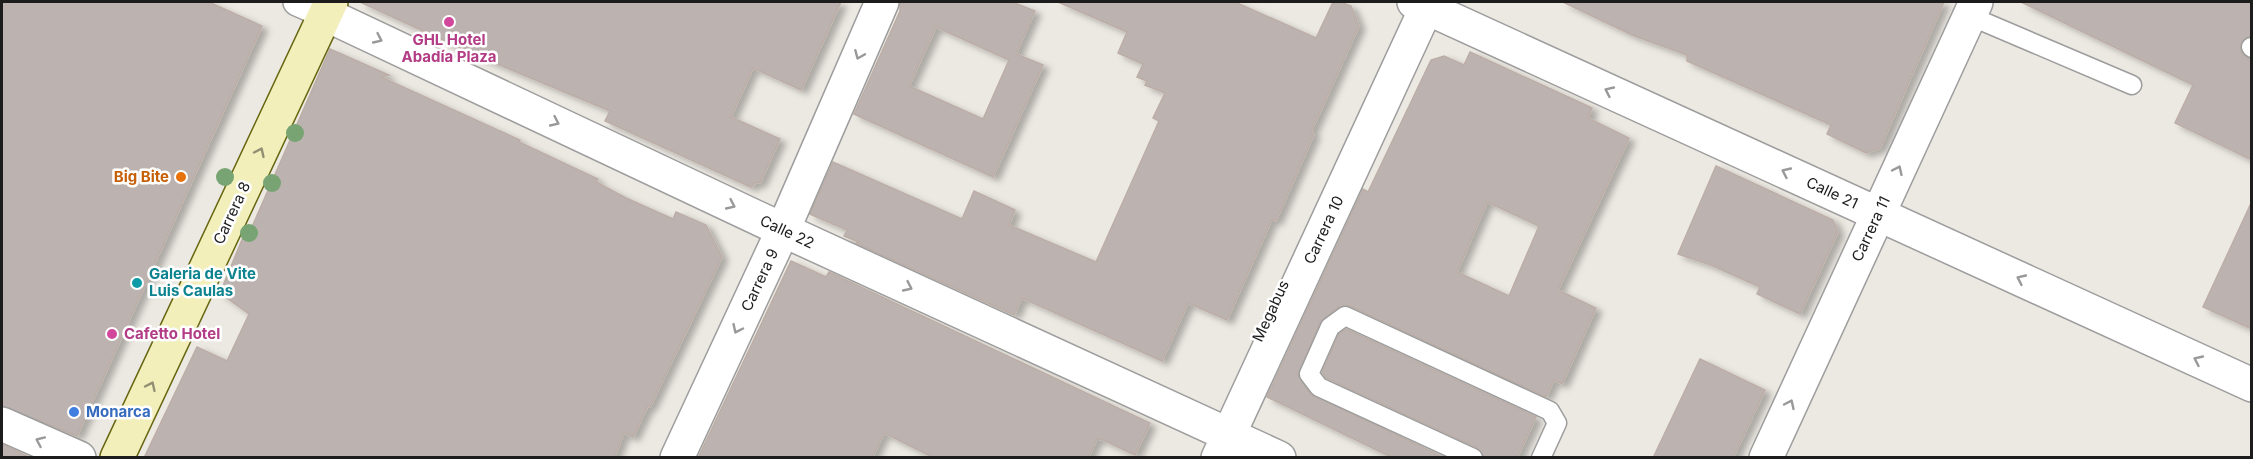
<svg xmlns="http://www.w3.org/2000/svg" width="2253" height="459" font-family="Inter,sans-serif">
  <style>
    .building { fill: #bcb3b0; stroke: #bcaea7; stroke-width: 1.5; fill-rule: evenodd; filter: url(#shadow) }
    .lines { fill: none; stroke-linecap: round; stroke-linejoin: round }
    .service-casing { stroke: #9d9d9d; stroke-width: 21 }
    .pedestrian-casing { stroke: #9d9d9d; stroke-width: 30 }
    .minor-casing { stroke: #9d9d9d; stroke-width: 36 }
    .secondary-casing { stroke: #666610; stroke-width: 36 }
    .service { stroke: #fff; stroke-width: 18 }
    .pedestrian { stroke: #fff; stroke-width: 27 }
    .minor { stroke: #fff; stroke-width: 33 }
    .secondary { stroke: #f2efbb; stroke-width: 33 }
    .tree { fill: #77a472 }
    .oneway { stroke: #999 }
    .oneway2 { stroke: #929073 }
    .hotel-dot { fill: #d1479c; stroke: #fff; stroke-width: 2 }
    .food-dot { fill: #e8710a; stroke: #fff; stroke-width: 2 }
    .culture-dot { fill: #0f9aa8; stroke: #fff; stroke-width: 2 }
    .shop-dot { fill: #3f7fe0; stroke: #fff; stroke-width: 2 }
    .labels { text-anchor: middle; stroke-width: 5; stroke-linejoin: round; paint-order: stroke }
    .hotel-label { font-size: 15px; font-weight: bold; fill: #b23c85; stroke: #fff }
    .food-label { font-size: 15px; font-weight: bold; fill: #c56008; stroke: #fff; text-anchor: end }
    .street-label { font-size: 15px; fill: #1c1c1c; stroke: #fff }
    .culture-label { font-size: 15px; font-weight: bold; fill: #0d838f; stroke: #fff; text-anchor: start }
    .shop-label { font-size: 15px; font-weight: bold; fill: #366cbe; stroke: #fff; text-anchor: start }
  </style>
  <defs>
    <filter id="shadow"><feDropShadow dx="6" dy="4" stdDeviation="3" flood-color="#0004"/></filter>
  </defs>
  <rect width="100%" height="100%" fill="#ece8e2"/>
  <g class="building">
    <path d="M2 2H209L262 26 77 436 2 406Z"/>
    <path d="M360 2H841L801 90 753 68 731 117 780 139 760 183 757 182 751 187 605 121 610 111 478 56Z"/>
    <path d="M900 2H1012L1035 11 1016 54 1043 65 993 177 854 114 900 11ZM936 27 1009 60 983 119 909 86Z"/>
    <path d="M1058 2H1235L1316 38 1333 2H1340L1351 6 1359 26 1311 132 1314 134 1276 221 1272 219 1227 320 1188 303 1162 361 1022 298 1014 315 856 243 859 242 844 236 847 230 810 214 833 162 962 219 974 191 1015 210 1009 225 1096 262 1159 121 1153 118 1165 93 1145 85 1147 81 1137 77 1143 64 1118 53 1127 32Z"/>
    <path d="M1563 2H1944L1880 148 1866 153 1827 134 1831 125 1687 61V55L1632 35Z"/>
    <path d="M2021 2H2252V36L2244 39 2240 45 2243 55 2252 59V160L2175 123 2193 85Z"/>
    <path d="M330 49 389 75 381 77 520 140 519 142 598 179 596 182 626 198 673 219 676 212 706 225 722 257 650 407 648 406 633 437 624 433 614 458H144L197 347 227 361 249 314 220 293 244 235 248 236Z"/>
    <path d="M1470 52 1592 108 1588 118 1629 138 1558 290 1596 308 1562 384 1554 380 1546 397 1350 306 1338 307 1320 322 1298 375 1310 394 1445 458H1393L1267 397 1363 189 1368 192 1431 60 1444 56 1464 65ZM1487 202 1539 226 1509 296 1457 272Z"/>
    <path d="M1716 166 1833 220 1838 232 1800 314 1757 294 1760 287 1711 265 1678 254Z"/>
    <path d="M2252 201V329L2203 307Z"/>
    <path d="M791 261 826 277 829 272 1150 423 1135 455 1103 440 1097 439 1088 458H934L884 433 872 458H698Z"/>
    <path d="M1346 329 1536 417 1517 458H1484L1478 448 1326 378 1322 372 1339 334Z"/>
    <path d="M1700 359 1765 390 1733 458H1653Z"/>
    <path d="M2 444 31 458H2Z"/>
  </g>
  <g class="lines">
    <g class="service-casing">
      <g id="service">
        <path d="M1970 16 2132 85"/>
        <path d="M2251 47 2252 48"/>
        <path d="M1473 458 1319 387 1309 374 1330 327 1345 316 1550 411 1557 423 1541 458"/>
      </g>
    </g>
    <g class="pedestrian-casing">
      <path id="pedestrian" d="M297 2 325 14"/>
    </g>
    <g class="minor-casing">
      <g id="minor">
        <path d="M1414 2 2252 385"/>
        <path d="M325 14 783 230 1279 458"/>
        <path d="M2 424 79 458"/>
        <path d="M677 458 783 230 882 2"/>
        <path d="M1218 458 1429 2"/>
        <path d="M1766 458 1976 2"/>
      </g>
    </g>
    <g class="secondary-casing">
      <path id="secondary" d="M117 458 331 2"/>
    </g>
    <use href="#service" class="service"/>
    <use href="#pedestrian" class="pedestrian"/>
    <use href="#minor" class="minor"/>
    <use href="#secondary" class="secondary"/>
  </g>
  <g class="tree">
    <circle cx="295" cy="133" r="9"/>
    <circle cx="225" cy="177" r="9"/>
    <circle cx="272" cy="183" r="9"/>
    <circle cx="249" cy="233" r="9"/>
  </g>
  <defs><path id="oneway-chevron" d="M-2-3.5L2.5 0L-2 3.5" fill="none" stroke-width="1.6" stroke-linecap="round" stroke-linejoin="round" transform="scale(1.5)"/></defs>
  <g class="oneway">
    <use href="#oneway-chevron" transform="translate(378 39) rotate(25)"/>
    <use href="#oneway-chevron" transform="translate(859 55) rotate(113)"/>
    <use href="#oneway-chevron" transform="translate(1609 91) rotate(-155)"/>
    <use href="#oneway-chevron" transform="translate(555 122) rotate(25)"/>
    <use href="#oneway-chevron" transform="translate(1898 170) rotate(-65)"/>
    <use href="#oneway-chevron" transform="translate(1786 172) rotate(-155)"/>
    <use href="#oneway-chevron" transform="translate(731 205) rotate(25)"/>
    <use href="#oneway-chevron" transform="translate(2021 279) rotate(-155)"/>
    <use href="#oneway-chevron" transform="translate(908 287) rotate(25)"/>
    <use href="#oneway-chevron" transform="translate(737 329) rotate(115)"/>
    <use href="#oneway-chevron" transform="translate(2198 360) rotate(-155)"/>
    <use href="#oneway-chevron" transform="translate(1790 404) rotate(-65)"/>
    <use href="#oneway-chevron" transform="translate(40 441) rotate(-156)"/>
  </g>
  <g class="oneway2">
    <use href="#oneway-chevron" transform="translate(260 152) rotate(-65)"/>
    <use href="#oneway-chevron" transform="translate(151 386) rotate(-65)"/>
  </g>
  <g class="hotel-dot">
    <circle cx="449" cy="22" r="6"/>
    <circle cx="112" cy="334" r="6"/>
  </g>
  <circle class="food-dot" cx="181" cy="177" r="6"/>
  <circle class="culture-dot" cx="137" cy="283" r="6"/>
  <circle class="shop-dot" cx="74" cy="412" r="6"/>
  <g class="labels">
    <g class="hotel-label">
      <text x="449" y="45">GHL Hotel<tspan x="449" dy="17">Abadía Plaza</tspan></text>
      <text x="124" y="339" text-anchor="start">Cafetto Hotel</text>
    </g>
    <g class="food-label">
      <text x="169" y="182">Big Bite</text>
    </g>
    <g class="street-label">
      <text transform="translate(1832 193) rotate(25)" y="5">Calle 21</text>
      <text transform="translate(232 213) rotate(-65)" y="5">Carrera 8</text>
      <text transform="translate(1871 229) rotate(-65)" y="5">Carrera 11</text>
      <text transform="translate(1324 230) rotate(-65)" y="5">Carrera 10</text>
      <text transform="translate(787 232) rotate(25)" y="5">Calle 22</text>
      <text transform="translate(760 280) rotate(-65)" y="5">Carrera 9</text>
      <text transform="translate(1271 311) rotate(-65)" y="5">Megabus</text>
    </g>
    <g class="culture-label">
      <text x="149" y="279">Galeria de Vite<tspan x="149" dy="17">Luis Caulas</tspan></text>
    </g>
    <g class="shop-label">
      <text x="86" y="417">Monarca</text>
    </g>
  </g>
  <rect width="2253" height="459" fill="none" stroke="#1c1c1c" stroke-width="6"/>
</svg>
